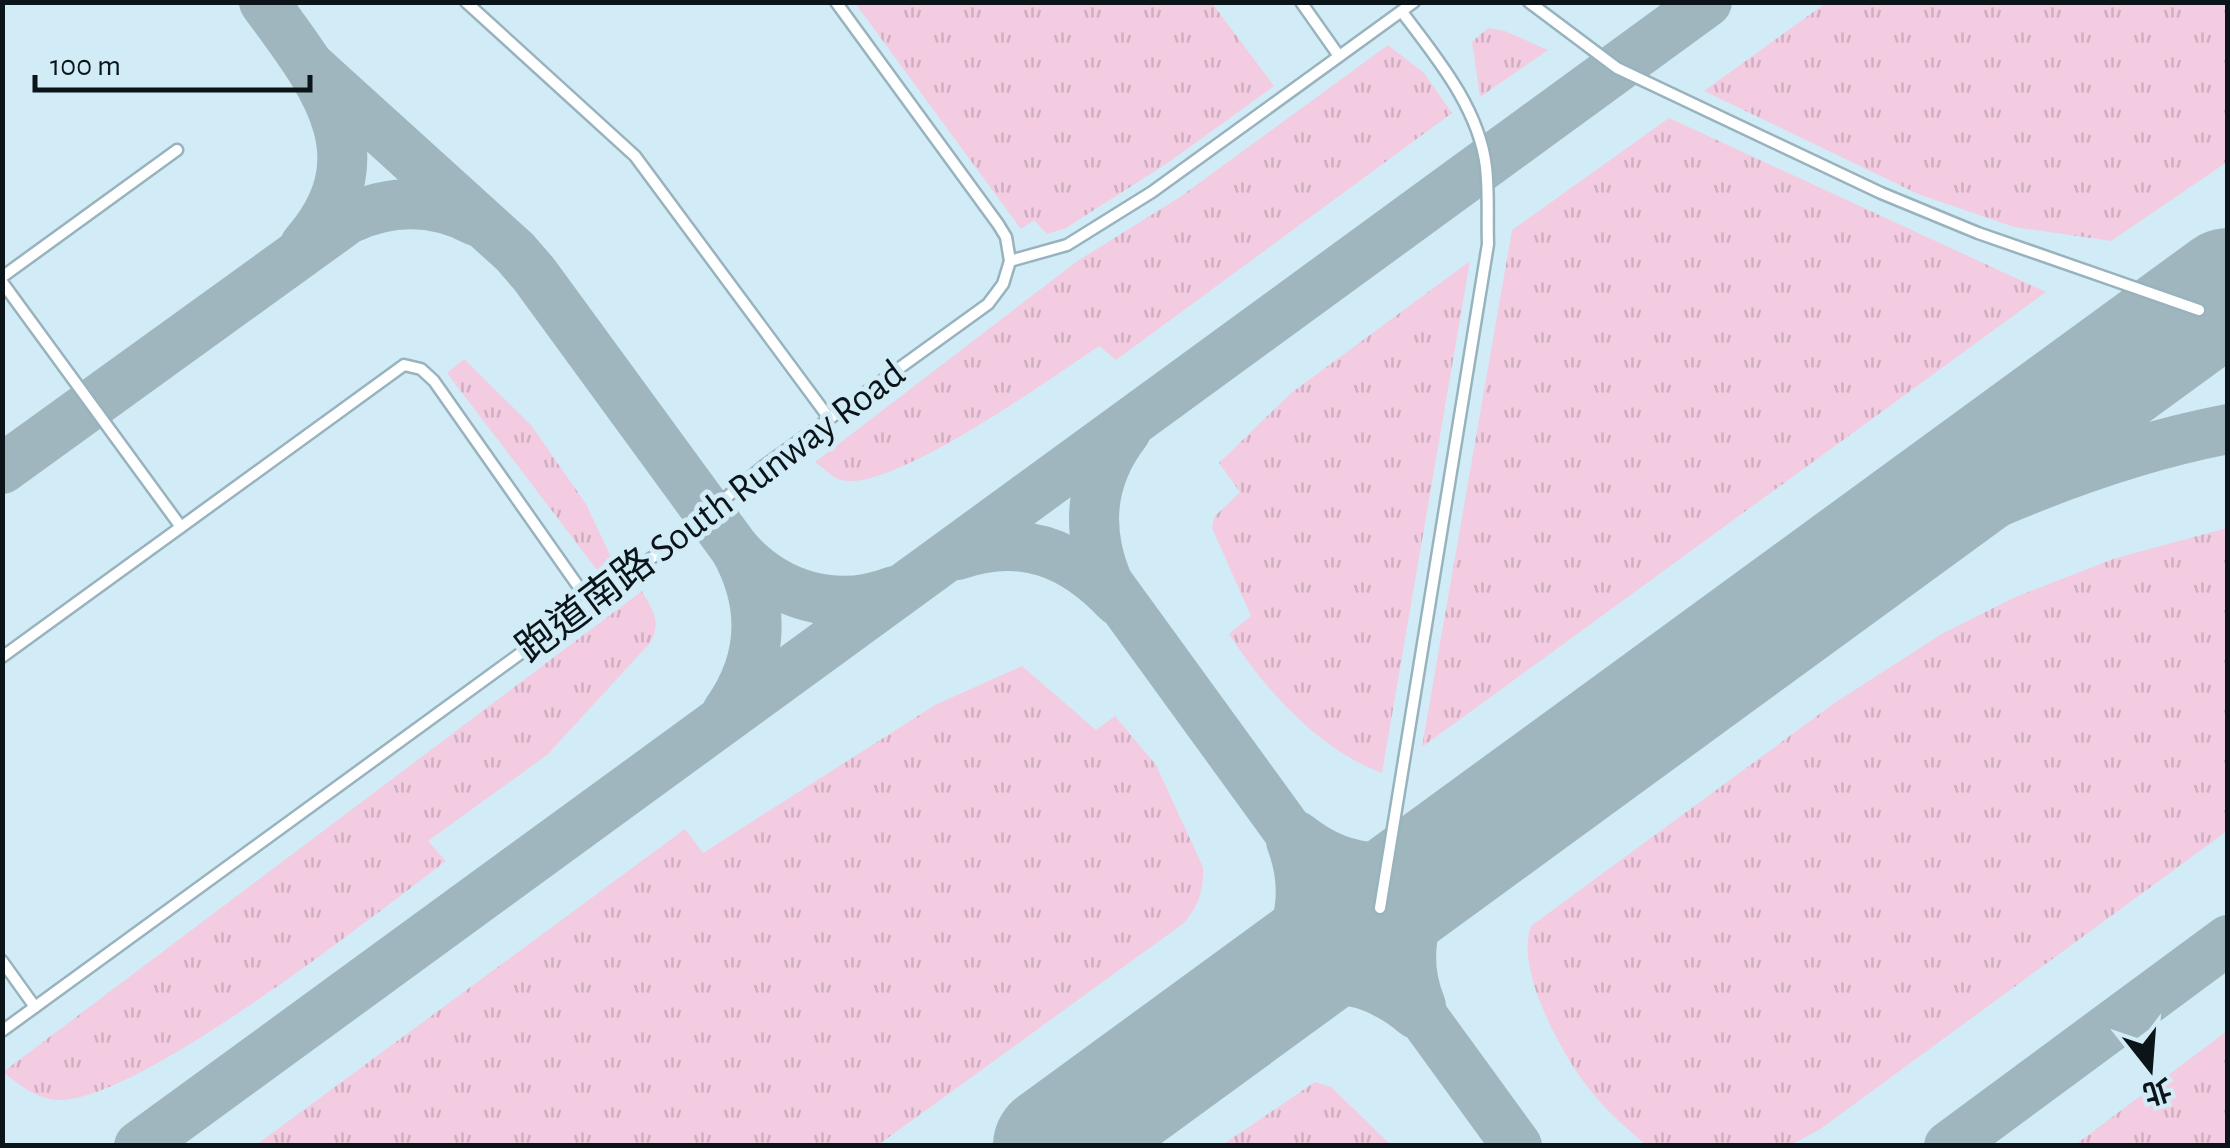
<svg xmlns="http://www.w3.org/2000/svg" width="2230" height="1148" font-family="'Alegreya Sans','Noto Sans TC',sans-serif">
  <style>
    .grass { fill: url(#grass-tufts) }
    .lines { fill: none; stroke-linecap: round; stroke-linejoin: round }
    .taxiway { stroke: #9fb6be; stroke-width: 50 }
    .runway { stroke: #9fb6be; stroke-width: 122 }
    .service-casing { stroke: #98b3bd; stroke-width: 15 }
    .service { stroke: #fff; stroke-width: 10 }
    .labels { text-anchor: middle; stroke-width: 10; stroke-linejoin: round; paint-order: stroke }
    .street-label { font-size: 40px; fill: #0b1519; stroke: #d1ecf7 }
  </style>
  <defs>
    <pattern id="grass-tufts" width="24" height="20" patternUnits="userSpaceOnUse" patternTransform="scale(2.5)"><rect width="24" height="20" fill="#f3cce1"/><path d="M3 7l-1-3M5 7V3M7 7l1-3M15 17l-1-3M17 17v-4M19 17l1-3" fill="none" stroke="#cfaec0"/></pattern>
  </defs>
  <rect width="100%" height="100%" fill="#d1ecf7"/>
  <g class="grass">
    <path d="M1077 2 1113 5 1212 3 1274 86 1169 162 1066 228 1047 234 1034 220 1021 229 855 3Z"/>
    <path d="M1826 3H2227V162L2111 241 2014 227 1918 194 1704 91Z"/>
    <path d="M1488 28 1505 31 1548 50 1480 97 1472 42Z"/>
    <path d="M1388 45 1424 73 1452 113 1116 360 1099 346C1054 376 890 494 841 480 832 478 823 467 815 462L1076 262 1180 197Z"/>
    <path d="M1669 118 2046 292 1422 747 1512 230Z"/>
    <path d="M1470 261 1382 773C1319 750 1264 689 1229 634L1251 616 1212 528 1214 517 1240 492 1219 463 1290 394Z"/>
    <path d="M464 359 531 425 586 504 612 559 597 570 447 373Z"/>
    <path d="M2227 528V831L1819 1130 1790 1145H1646C1621 1124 1594 1099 1576 1071 1554 1037 1516 966 1531 926L1836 702 1940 635 2013 598 2116 558Z"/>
    <path d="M642 591C653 611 662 622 650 643L547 755 428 841 446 861C376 914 136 1104 57 1100 37 1099 18 1084 3 1072Z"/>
    <path d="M1022 666 1096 730 1115 716 1156 765 1203 867C1204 891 1199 904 1184 923L878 1145H256L685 829 703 853 935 705Z"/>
    <path d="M2227 1031V1145H2075Z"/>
    <path d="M1315 1082 1331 1087 1391 1145H1222Z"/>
  </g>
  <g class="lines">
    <g class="taxiway">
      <path d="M264 2C320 79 385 154 305 245"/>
      <path d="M312 68 515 252 534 274 735 549C775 595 835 614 894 591"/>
      <path d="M2199 310 2228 283"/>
      <path d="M1126 431C1090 477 1085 529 1108 583L1517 1146"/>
      <path d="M2 469 348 219C391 199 434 199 476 221"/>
      <path d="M957 555C1021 533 1072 552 1118 601"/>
      <path d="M1814 591C1944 523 2082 457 2228 429"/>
      <path d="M727 712C764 660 766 605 735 549"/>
      <path d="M1297 836C1357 884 1409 869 1472 840"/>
      <path d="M1246 1003C1291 954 1316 908 1291 841"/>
      <path d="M1421 1006C1397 948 1419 885 1466 845"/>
      <path d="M1242 1008C1299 970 1361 967 1416 1014"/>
      <path d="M139 1146 1707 2"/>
      <path d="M1949 1146 2228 940"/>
    </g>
    <path class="runway" d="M1054 1146 2228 289"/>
    <g class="service-casing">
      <g id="service">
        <path d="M466 2 635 156 829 418"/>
        <path d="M836 2 998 224 1006 237 1010 261"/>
        <path d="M1301 2 1339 56"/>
        <path d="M1529 2 1617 68 1881 193 1978 233 2199 310"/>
        <path d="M2 277 177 150"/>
        <path d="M2 282 181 527"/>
        <path d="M2 657 404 365 421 369 434 381 590 603"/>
        <path d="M1380 908 1488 244C1487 219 1489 192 1486 167 1479 108 1436 57 1402 12"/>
        <path d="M2 961 35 1007"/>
        <path d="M2 1031 668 546 764 466 988 304 1003 284 1010 261 1067 245 1152 192 1414 2"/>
      </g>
    </g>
    <use href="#service" class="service"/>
  </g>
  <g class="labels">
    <g class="street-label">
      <text transform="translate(710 510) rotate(-37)" y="14">跑道南路 South Runway Road</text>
    </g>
  </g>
  <rect width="2230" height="1148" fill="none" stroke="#0b1519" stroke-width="10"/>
  <g transform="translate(2150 1068) rotate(163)" stroke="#d1ecf7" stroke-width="8" paint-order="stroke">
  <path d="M0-8L18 38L0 25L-18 38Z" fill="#0b1519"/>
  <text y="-15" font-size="28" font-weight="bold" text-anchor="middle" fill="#0b1519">北</text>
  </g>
  <path d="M35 75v15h275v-15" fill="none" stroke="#0b1519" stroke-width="5"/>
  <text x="50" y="75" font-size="30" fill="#0b1519" stroke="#d1ecf7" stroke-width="8" paint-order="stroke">100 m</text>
</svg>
